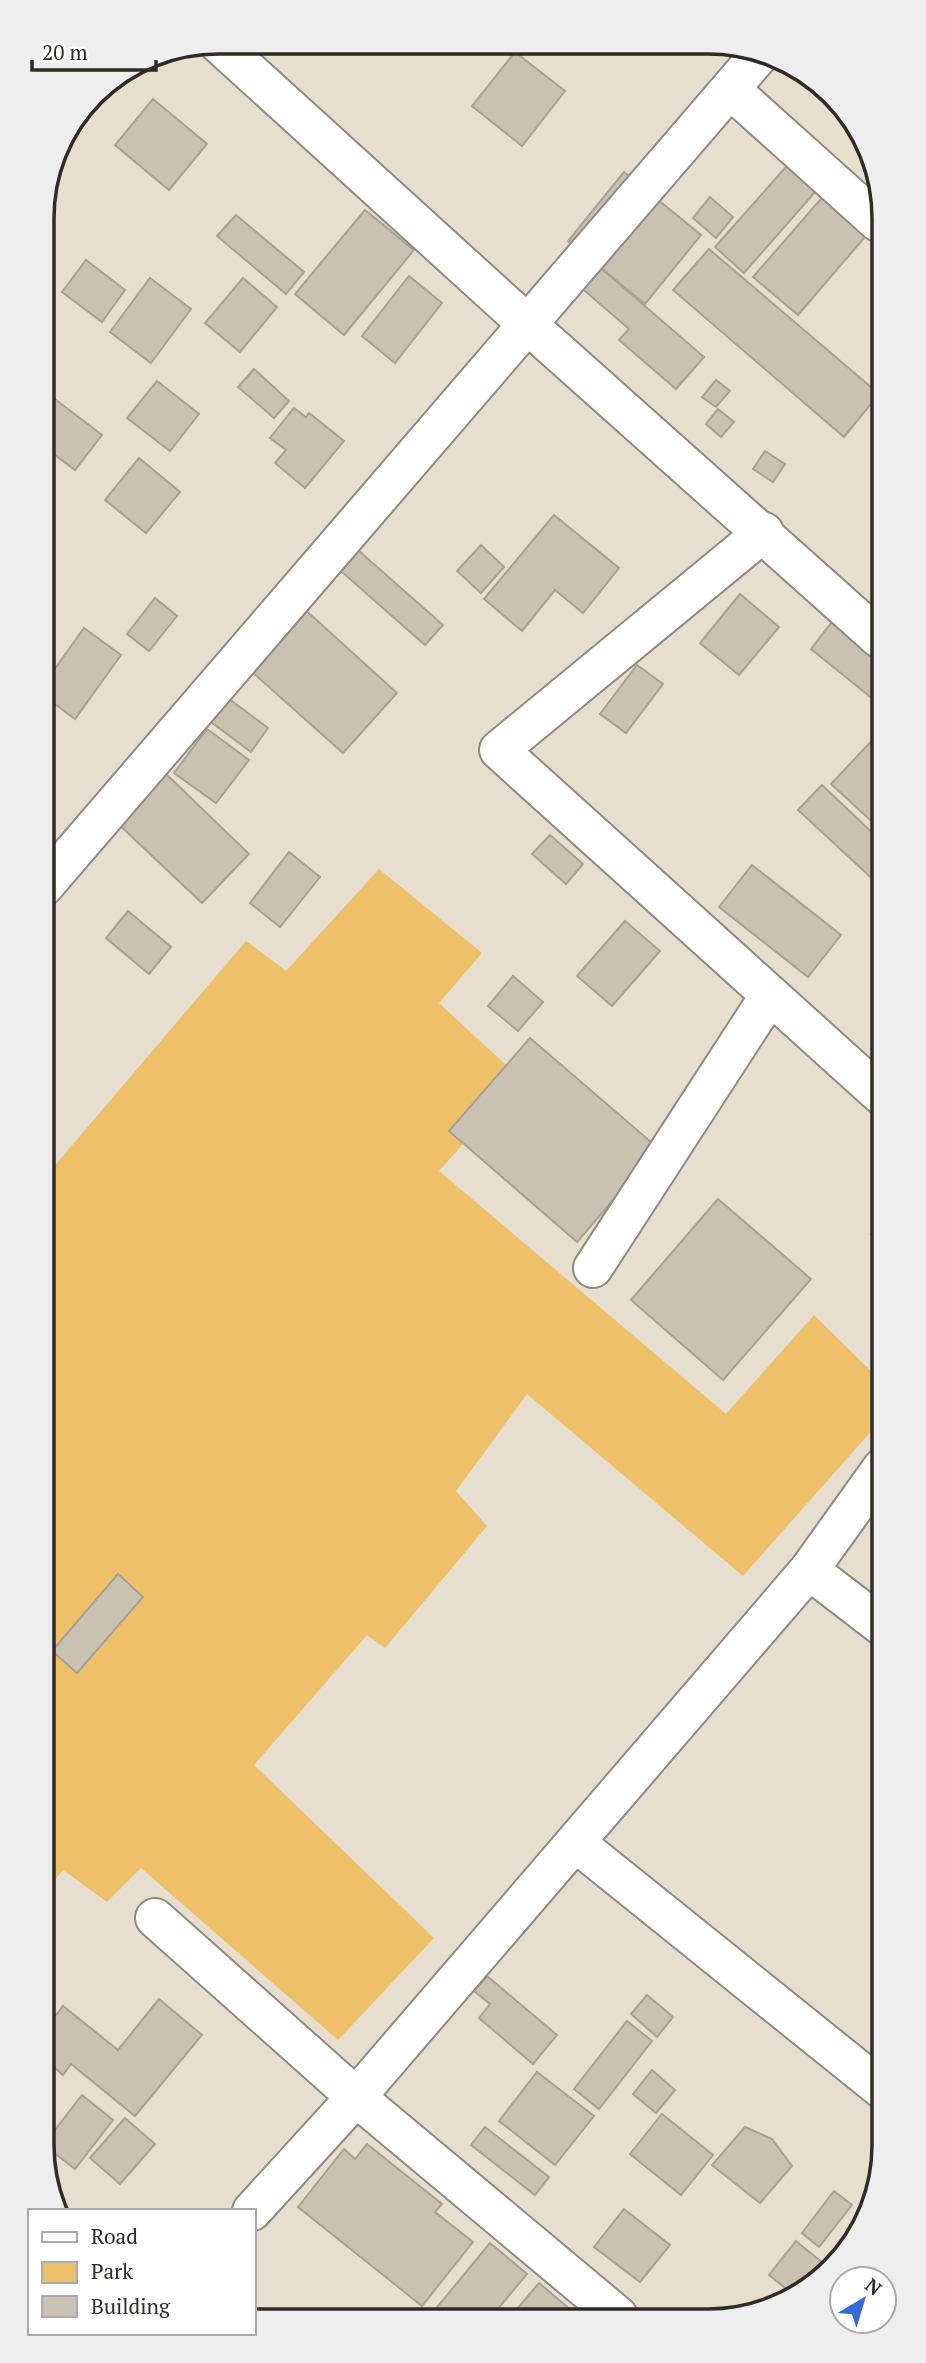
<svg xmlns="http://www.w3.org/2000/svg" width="926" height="2363" font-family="'PT Serif',serif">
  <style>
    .green { fill: #eec069 }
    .building { fill: #c9c1b1; stroke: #a9a192; stroke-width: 2 }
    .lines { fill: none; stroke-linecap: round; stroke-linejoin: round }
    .street-casing { stroke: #928a7c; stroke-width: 42 }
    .street { stroke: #fff; stroke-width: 38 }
    .rim { fill: none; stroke: #2f2c26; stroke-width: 3.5 }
  </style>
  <rect width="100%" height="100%" fill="#e6dece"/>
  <path class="green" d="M379 869 482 953 439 1003 521 1079 439 1171 726 1414 814 1315 881 1381 882 1419 743 1576 527 1394 456 1491 487 1526 385 1648 367 1635 254 1765 434 1938 338 2040 141 1868 107 1902 63 1870 47 1889 45 1177 246 941 286 971Z"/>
  <g class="building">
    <path d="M515 52 565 91 522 146 472 106Z"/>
    <path d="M153 99 207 144 169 190 115 145Z"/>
    <path d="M793 159 822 184 744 273 715 247Z"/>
    <path d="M624 172 701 235 645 304 568 241Z"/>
    <path d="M827 192 870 231 798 315 753 277Z"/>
    <path d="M710 197 733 217 716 238 693 218Z"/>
    <path d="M365 210 414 250 344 335 295 294Z"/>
    <path d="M236 215 304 272 286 294 217 236Z"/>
    <path d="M709 249 879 394 844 437 673 290Z"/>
    <path d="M588 257 704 357 676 389 619 340 629 329 570 278Z"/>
    <path d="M86 260 125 290 102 322 62 292Z"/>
    <path d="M409 276 442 303 395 363 362 336Z"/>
    <path d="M150 278 191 309 151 363 110 332Z"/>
    <path d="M243 278 277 307 240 352 205 323Z"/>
    <path d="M254 369 289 401 274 418 238 387Z"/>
    <path d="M716 380 730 391 716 407 702 397Z"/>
    <path d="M157 381 199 414 170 451 127 418Z"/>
    <path d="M43 390 102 435 75 470 43 446Z"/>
    <path d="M294 408 306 417 309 413 344 441 305 488 275 463 286 450 270 438Z"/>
    <path d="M718 409 734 422 721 437 706 424Z"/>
    <path d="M765 451 785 464 773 482 753 469Z"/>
    <path d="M139 458 180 492 146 533 105 500Z"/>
    <path d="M554 515 619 568 583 613 555 590 522 631 484 599Z"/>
    <path d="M351 544 443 625 425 645 334 565Z"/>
    <path d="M481 545 504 567 481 593 457 571Z"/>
    <path d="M279 586 397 693 343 753 224 647Z"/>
    <path d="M740 594 779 627 739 675 700 643Z"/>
    <path d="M155 598 177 616 149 651 127 634Z"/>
    <path d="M835 618 879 653 880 690 873 699 811 649Z"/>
    <path d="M84 628 121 655 75 719 44 696V684Z"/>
    <path d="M637 665 663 684 626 733 600 714Z"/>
    <path d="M205 681 268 728 251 752 187 704Z"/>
    <path d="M207 729 249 760 216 803 174 773Z"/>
    <path d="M880 732V829L831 784Z"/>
    <path d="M162 770 249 854 202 903 114 820Z"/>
    <path d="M822 785 880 840V886L798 810Z"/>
    <path d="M550 835 583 864 566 884 532 854Z"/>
    <path d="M289 852 320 877 280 927 250 903Z"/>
    <path d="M752 865 841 935 808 977 719 907Z"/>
    <path d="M128 911 171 947 149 974 106 938Z"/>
    <path d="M625 921 660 951 612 1006 577 976Z"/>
    <path d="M513 976 543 1002 518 1031 488 1006Z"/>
    <path d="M530 1038 658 1148 577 1242 449 1131Z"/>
    <path d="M718 1199 811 1279 723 1380 631 1300Z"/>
    <path d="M881 1222V1242L871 1234Z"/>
    <path d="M118 1574 143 1597 77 1673 52 1651Z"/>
    <path d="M487 1976 557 2035 533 2064 479 2018 490 2004 474 1991Z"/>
    <path d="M647 1995 673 2017 657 2037 631 2014Z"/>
    <path d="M159 1999 202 2035 135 2116 71 2064 63 2075 48 2062 47 2027 63 2006 118 2050Z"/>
    <path d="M627 2021 652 2041 599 2109 574 2089Z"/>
    <path d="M652 2070 675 2090 656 2113 633 2094Z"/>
    <path d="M537 2072 594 2116 555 2165 499 2121Z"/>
    <path d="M82 2095 113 2120 75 2169 48 2148V2139Z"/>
    <path d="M662 2114 713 2155 681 2195 630 2154Z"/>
    <path d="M125 2118 155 2144 120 2184 90 2158Z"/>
    <path d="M485 2127 549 2177 535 2195 471 2145Z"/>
    <path d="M745 2127 772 2139 792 2166 760 2203 712 2165Z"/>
    <path d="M367 2144 442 2204 435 2212 473 2242 422 2306 298 2207 344 2149 355 2159Z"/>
    <path d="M834 2191 852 2205 819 2247 802 2233Z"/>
    <path d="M624 2209 670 2245 640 2282 594 2247Z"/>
    <path d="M796 2241 830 2269 806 2292 795 2296 769 2275Z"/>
    <path d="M490 2243 527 2274 492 2316 429 2317Z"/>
    <path d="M539 2283 578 2316H511Z"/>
    <path d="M757 2304 764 2310 748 2315Z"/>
  </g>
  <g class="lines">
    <g class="street-casing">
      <g id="street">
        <path d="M217 42 526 323 879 638"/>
        <path d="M730 89 878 222"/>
        <path d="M764 532 499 750 881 1095"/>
        <path d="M44 886 760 54"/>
        <path d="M593 1268 770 995"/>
        <path d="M809 1570 882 1626"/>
        <path d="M576 1843 883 2090"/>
        <path d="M155 1918 356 2097 618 2316"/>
        <path d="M252 2211 356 2097 809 1570 882 1468"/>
      </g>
    </g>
    <use href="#street" class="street"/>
  </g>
  <path d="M0 0H926V2363H0ZM218 54H708A164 164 0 0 1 872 218V2145A164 164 0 0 1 708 2309H218A164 164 0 0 1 54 2145V218A164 164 0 0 1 218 54Z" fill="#eee" fill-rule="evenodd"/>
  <path class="rim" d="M218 54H708A164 164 0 0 1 872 218V2145A164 164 0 0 1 708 2309H218A164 164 0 0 1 54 2145V218A164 164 0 0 1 218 54Z"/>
  <rect x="28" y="2209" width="228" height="126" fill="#ffffff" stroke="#acaba8" stroke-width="2"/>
  <rect x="42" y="2232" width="35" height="10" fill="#ffffff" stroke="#acaba8" stroke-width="2"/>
  <text x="91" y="2244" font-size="21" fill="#2f2c26">Road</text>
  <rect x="42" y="2262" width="35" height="21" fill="#eec069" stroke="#acaba8" stroke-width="2"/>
  <text x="91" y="2279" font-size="21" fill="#2f2c26">Park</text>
  <rect x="42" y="2296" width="35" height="21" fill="#c9c1b1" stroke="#acaba8" stroke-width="2"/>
  <text x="91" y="2314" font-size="21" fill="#2f2c26">Building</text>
  <g transform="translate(863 2300) rotate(38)"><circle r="33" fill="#ffffff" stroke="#acaba8" stroke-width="2"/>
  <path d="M0-5L12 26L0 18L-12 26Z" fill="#336ad9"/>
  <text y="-10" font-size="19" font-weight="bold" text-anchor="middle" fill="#2f2c26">N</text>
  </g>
  <path d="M32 60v10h124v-10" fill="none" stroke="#2f2c26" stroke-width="3.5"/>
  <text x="42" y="60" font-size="21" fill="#2f2c26" stroke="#ffffff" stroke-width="5" paint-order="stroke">20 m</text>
</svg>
